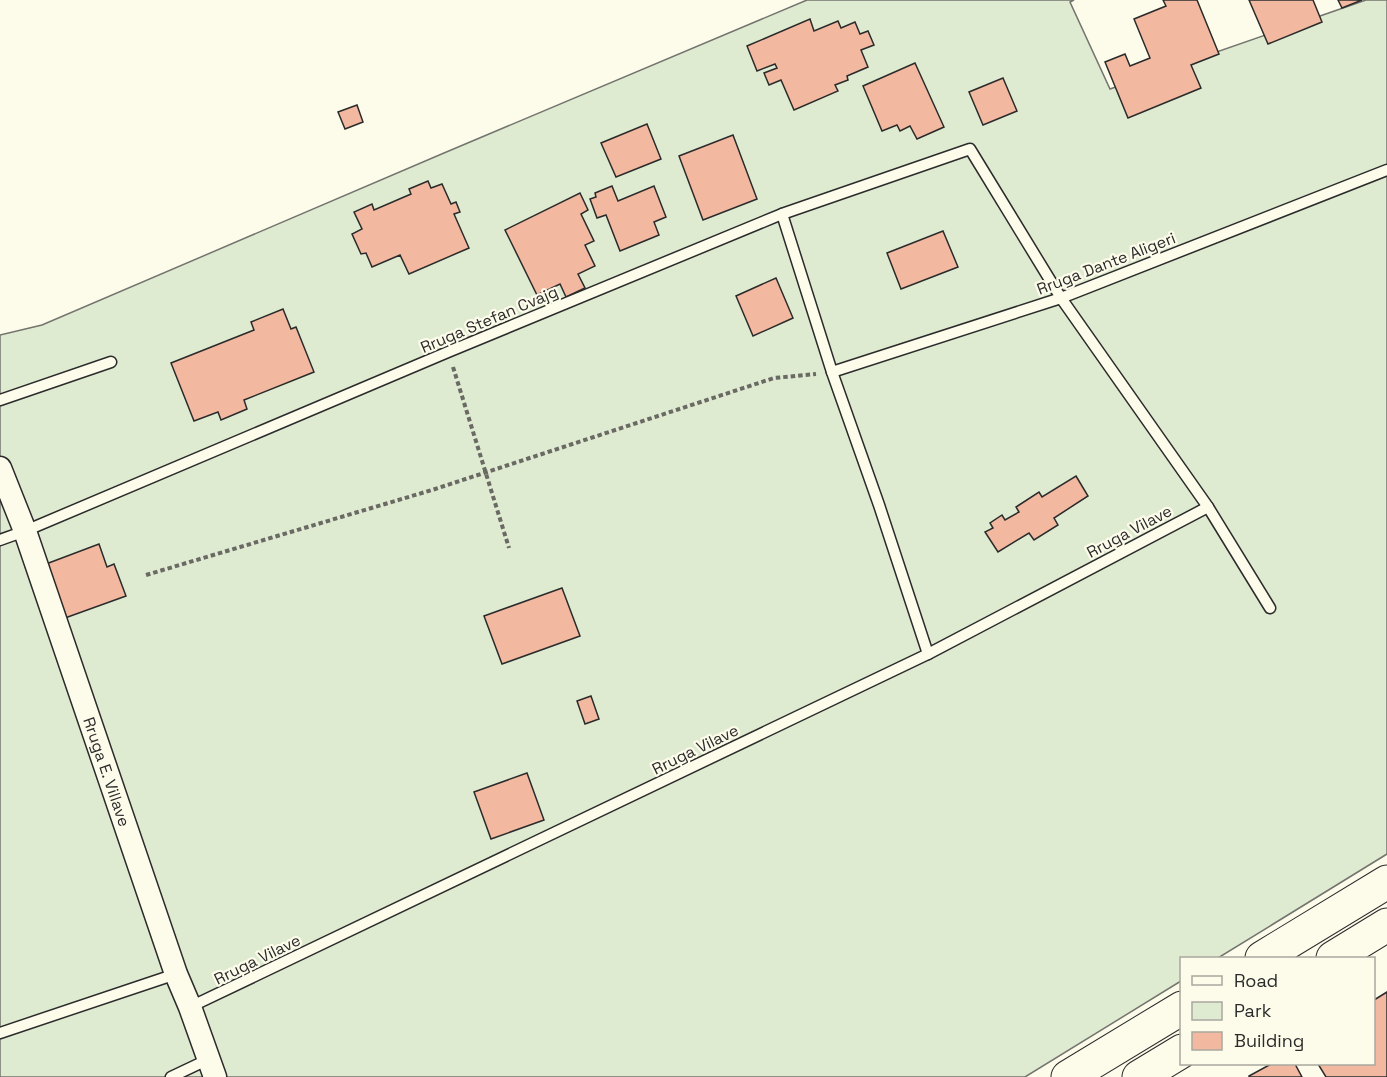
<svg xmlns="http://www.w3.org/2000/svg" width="1387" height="1077" font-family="'Space Grotesk',sans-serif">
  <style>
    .green { fill: #deebd1; stroke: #74746e; stroke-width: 1.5 }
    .building { fill: #f2b8a0; stroke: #2b2b2b; stroke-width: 1.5 }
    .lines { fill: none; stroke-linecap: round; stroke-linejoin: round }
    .service-casing { stroke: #2b2b2b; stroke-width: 13 }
    .minor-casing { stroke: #2b2b2b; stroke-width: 25 }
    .primary-casing { stroke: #2b2b2b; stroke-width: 35 }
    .path { stroke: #6a6964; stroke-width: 4; stroke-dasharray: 4.5 3; stroke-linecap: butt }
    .service { stroke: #fdfbea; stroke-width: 10 }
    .minor { stroke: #fdfbea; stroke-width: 22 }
    .primary { stroke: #fdfbea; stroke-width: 33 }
    .labels { text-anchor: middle; stroke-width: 4.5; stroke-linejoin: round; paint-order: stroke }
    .street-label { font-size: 16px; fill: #2b2b2b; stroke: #fdfbea }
  </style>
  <rect width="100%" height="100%" fill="#fdfbea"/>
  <path class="green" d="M807 0H1074L1070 2 1110 89 1366 0H1387V854L1218 958H1182L1181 981 1025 1077H0V335L42 325 444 153Z"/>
  <g class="building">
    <path d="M1163 0H1197L1219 54 1191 65 1201 88 1128 118 1105 62 1125 54 1130 66 1150 58 1134 19 1166 6Z"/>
    <path d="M1249 0H1313L1322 22 1268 44Z"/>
    <path d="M1338 0H1362L1342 8Z"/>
    <path d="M810 19 814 31 838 21 841 28 855 22 860 34 868 31 874 45 861 50 868 67 847 76 848 80 835 85 838 91 794 110 781 80 769 85 764 73 777 68 775 64 757 71 747 46Z"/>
    <path d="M915 63 944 127 917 139 910 126 900 131 897 125 882 131 863 86Z"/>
    <path d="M1003 78 1017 111 983 125 969 92Z"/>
    <path d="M357 105 363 122 345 129 338 112Z"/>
    <path d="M647 124 661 159 616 177 601 143Z"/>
    <path d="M733 135 757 199 703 220 679 156Z"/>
    <path d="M428 181 431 188 442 184 451 204 456 202 460 212 454 214 469 248 409 274 400 255 372 267 366 253 361 254 352 234 362 229 354 212 372 204 374 210 411 194 409 189Z"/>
    <path d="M612 186 618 201 654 186 666 217 654 222 659 235 620 251 606 215 597 218 590 199 596 197 595 193Z"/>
    <path d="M580 193 588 210 581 214 594 241 585 245 595 266 578 274 585 288 566 297 560 284 537 295 505 230Z"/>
    <path d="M943 231 958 267 901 289 887 253Z"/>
    <path d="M776 278 793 318 753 336 736 296Z"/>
    <path d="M283 309 291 329 296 327 314 372 244 400 247 409 221 420 218 412 194 421 171 363 254 330 251 322Z"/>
    <path d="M1076 476 1088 496 1054 518 1058 525 1034 540 1029 533 998 552 985 532 993 528 990 523 1002 515 1005 520 1019 512 1016 507 1039 492 1042 497Z"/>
    <path d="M99 544 107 567 114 564 126 596 65 618 46 564Z"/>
    <path d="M562 588 580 636 502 664 484 616Z"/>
    <path d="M591 696 599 719 585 724 577 701Z"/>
    <path d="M527 773 544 820 491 839 474 792Z"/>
    <path d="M1387 992V1077H1326L1318 1064H1374V1000Z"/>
    <path d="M1271 1064H1295L1302 1077H1249V1076Z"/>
  </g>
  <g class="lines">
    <g class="service-casing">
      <g id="service">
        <path d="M782 214 832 372 879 505 928 654"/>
        <path d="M832 372 1061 298 1387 170"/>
        <path d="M0 400 111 362"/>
        <path d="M0 540 25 531 448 352 782 214 970 149 1061 298 1208 507 1270 608"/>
        <path d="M190 1007 928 654 1208 507"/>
        <path d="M0 1033 176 974"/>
        <path d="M171 1077 209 1059"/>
      </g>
    </g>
    <g class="minor-casing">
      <g id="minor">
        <path id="s1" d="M0 468 25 531 176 974 190 1007 215 1077"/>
      </g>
    </g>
    <g class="primary-casing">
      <g id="primary">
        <path d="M1262 958 1387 882"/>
        <path d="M1333 958 1387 925"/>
        <path d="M1068 1077 1182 1008"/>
        <path d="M1139 1077 1182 1051"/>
      </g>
    </g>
    <g class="path">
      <path d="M453 367 509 548"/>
      <path d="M146 575 432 490 774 378 816 374"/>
    </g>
    <use href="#service" class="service"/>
    <use href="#minor" class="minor"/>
    <use href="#primary" class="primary"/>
  </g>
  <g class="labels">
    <g class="street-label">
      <text transform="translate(1106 263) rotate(-21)" y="6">Rruga Dante Aligeri</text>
      <text transform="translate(489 319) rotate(-23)" y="6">Rruga Stefan Cvajg</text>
      <text transform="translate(1129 531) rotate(-28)" y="6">Rruga Vilave</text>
      <text transform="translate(695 749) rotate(-26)" y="6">Rruga Vilave</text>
      <text dy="6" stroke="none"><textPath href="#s1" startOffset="322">Rruga E. Villave</textPath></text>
      <text transform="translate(257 959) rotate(-26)" y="6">Rruga Vilave</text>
    </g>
  </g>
  <rect x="1180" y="957" width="195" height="108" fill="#fdfbea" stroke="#a9a89e" stroke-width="1.5"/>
  <rect x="1192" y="976" width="30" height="9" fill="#fdfbea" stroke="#a9a89e" stroke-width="1.5"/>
  <text x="1234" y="987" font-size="18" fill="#2b2b2b">Road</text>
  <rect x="1192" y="1002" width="30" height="18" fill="#deebd1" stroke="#a9a89e" stroke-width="1.5"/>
  <text x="1234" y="1017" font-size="18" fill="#2b2b2b">Park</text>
  <rect x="1192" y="1032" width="30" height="18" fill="#f2b8a0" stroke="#a9a89e" stroke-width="1.5"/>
  <text x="1234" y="1047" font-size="18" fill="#2b2b2b">Building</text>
</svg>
